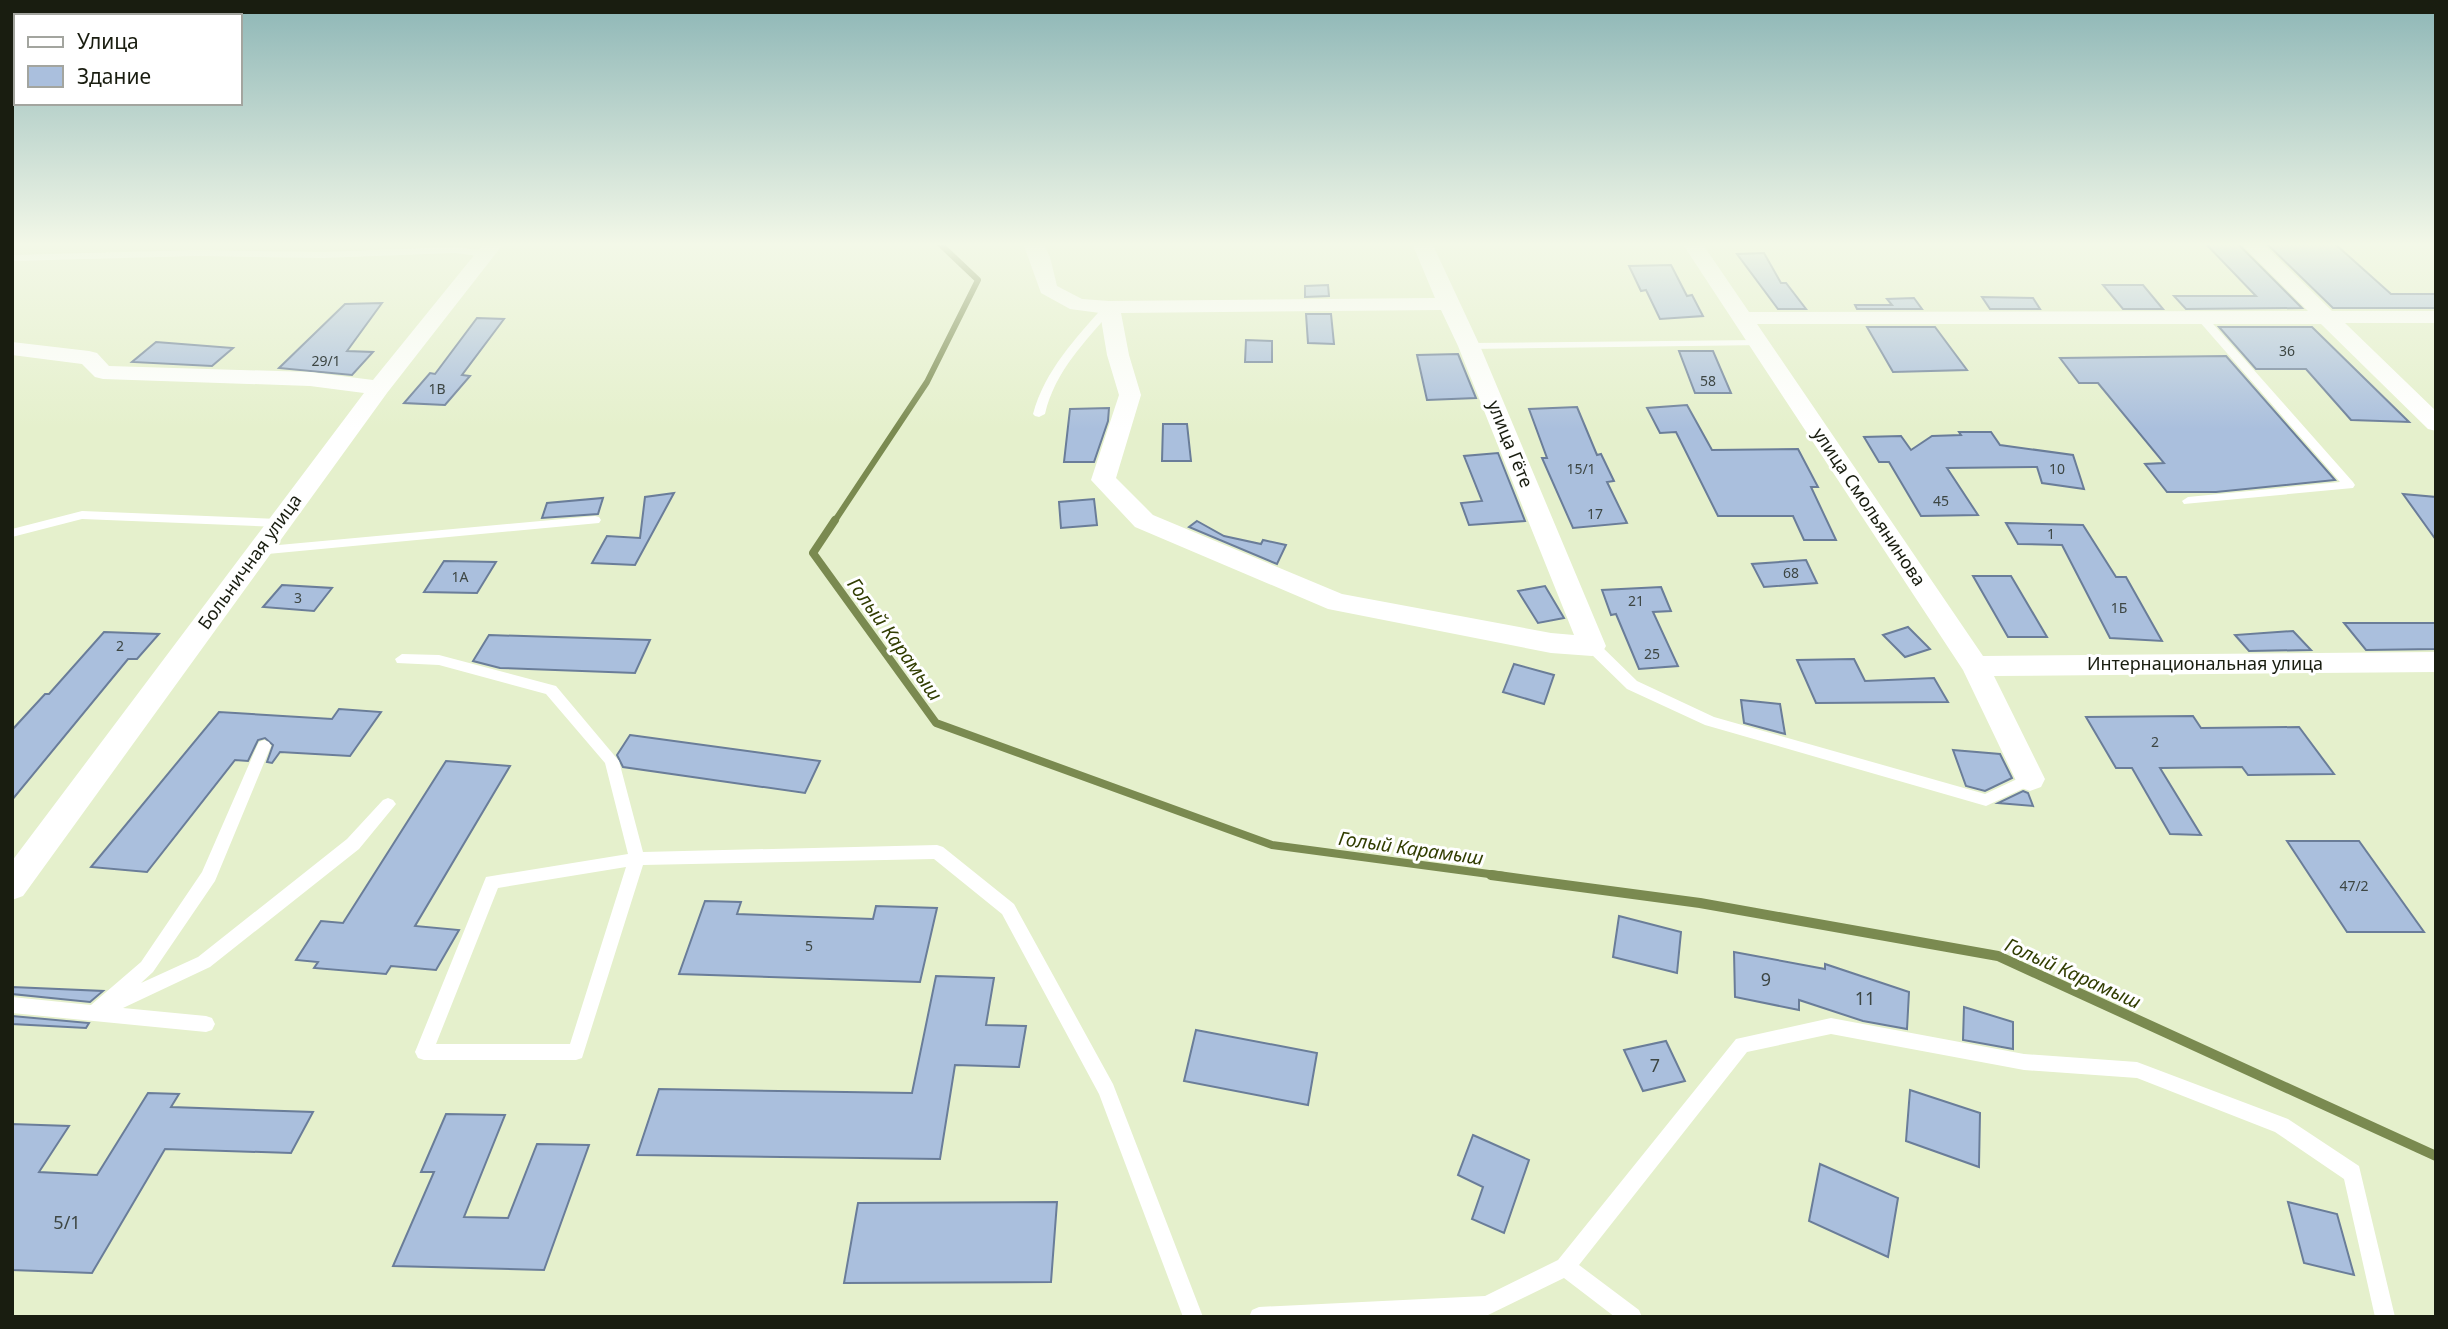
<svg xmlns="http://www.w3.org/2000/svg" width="2448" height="1329" font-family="'Noto Sans',sans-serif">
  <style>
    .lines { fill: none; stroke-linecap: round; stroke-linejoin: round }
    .stream-far2 { stroke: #7a8a50; stroke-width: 6 }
    .stream-far1 { stroke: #7a8a50; stroke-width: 8 }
    .stream { stroke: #7a8a50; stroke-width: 10 }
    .building { fill: #aabfdd; stroke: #6a7d99; stroke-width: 2 }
    .service { fill: #fff; fill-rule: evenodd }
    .minor { fill: #fff; fill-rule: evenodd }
    .labels { text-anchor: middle; stroke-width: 6; stroke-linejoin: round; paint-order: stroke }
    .number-label { font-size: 14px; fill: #3d4643 }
    .street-label { font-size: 18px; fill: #191d10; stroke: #fff }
    .near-number-label { font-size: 18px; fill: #3d4643 }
    .water-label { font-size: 19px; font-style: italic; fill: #313d01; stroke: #fff }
  </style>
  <rect width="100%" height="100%" fill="#e5f0cc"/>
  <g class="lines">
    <path class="stream-far2" d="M834 522 927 382 978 280 939 243"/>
    <path class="stream-far1" d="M835 520 813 553 936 723 1272 845 1504 876"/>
    <path class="stream" d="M1491 875 1700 903 1998 956 2436 1156"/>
  </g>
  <g class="building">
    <path d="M2205 243H2237L2302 308 2186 309 2174 296H2256Z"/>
    <path d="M2266 243H2334L2391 294H2436V308H2333Z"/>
    <path d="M1764 253 1781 283H1786L1806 309H1778L1737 254Z"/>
    <path d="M1671 265 1687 296 1692 295 1703 316 1660 319 1646 290 1641 291 1629 266Z"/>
    <path d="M1328 285 1329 296 1305 297V286Z"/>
    <path d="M2103 285H2143L2163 309H2123Z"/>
    <path d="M1982 297 2033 298 2040 309H1990Z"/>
    <path d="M1914 298 1922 309H1857L1855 305H1892L1887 299Z"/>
    <path d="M382 303 347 351 373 352 352 375 279 368 345 304Z"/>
    <path d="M1306 314H1331L1334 344 1308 343Z"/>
    <path d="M477 318 504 319 462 375 470 376 445 405 404 403 430 373 435 374Z"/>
    <path d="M1867 327H1935L1967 370 1893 372Z"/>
    <path d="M2219 327H2312L2409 422 2351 420 2306 369H2256Z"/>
    <path d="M1246 340 1272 341V362H1245Z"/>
    <path d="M156 342 233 348 212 366 132 362Z"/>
    <path d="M1679 351H1713L1731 393H1695Z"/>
    <path d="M1458 354 1476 398 1427 400 1417 355Z"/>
    <path d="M2226 356 2335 480 2216 492H2167L2145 464 2164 463 2098 383H2079L2060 358Z"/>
    <path d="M1687 405 1712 450 1798 449 1818 487H1811L1836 540H1804L1793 516H1718L1676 432 1660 433 1647 408Z"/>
    <path d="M1577 407 1597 455 1601 454 1614 481 1607 482 1627 523 1573 528 1542 458H1547L1529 409Z"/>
    <path d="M1109 408 1108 421 1094 462H1064L1070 409Z"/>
    <path d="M1163 424H1187L1191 461H1162Z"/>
    <path d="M1959 432H1991L2000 445 2073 455 2084 489 2042 483 2037 467 1947 468 1978 515 1921 516 1889 462H1879L1864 437 1901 436 1911 450 1932 436 1961 435Z"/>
    <path d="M1498 453 1525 521 1469 525 1461 503 1482 501 1464 456Z"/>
    <path d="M674 493 635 565 592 563 607 536 640 538 645 497Z"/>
    <path d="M2403 494 2436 497V540Z"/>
    <path d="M603 498 598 514 542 518 547 503Z"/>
    <path d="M1094 499 1097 525 1061 528 1059 502Z"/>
    <path d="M1197 521 1224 536 1261 544 1263 540 1286 545 1277 564 1189 527Z"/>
    <path d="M2006 523 2083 525 2116 577H2126L2162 641 2110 638 2062 545 2018 544Z"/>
    <path d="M1806 560 1817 583 1764 587 1752 564Z"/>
    <path d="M444 561 496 562 477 593 424 592Z"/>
    <path d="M1973 576H2011L2047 637H2008Z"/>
    <path d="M282 585 332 588 314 611 263 607Z"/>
    <path d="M1545 586 1564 618 1538 623 1518 591Z"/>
    <path d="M1661 587 1671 611 1653 612 1678 666 1639 669 1616 614 1611 615 1602 590Z"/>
    <path d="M2344 623H2436V649L2366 650Z"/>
    <path d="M1908 627 1930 649 1905 657 1883 635Z"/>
    <path d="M2293 631 2311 650 2249 651 2235 635Z"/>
    <path d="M104 632 159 634 137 659H128L12 800V730L45 694H49Z"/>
    <path d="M489 635 650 640 635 673 500 668 473 661Z"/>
    <path d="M1854 659 1865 681 1934 678 1948 702 1816 703 1797 660Z"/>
    <path d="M1514 664 1554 675 1544 704 1503 692Z"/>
    <path d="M1741 700 1780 704 1785 734 1744 723Z"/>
    <path d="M339 709 381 712 350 756 280 752 272 763 267 762 273 745 265 738 258 740 248 761 235 760 147 872 91 867 219 712 332 719Z"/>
    <path d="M2193 716 2201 728 2299 727 2334 774 2248 775 2242 767 2160 768 2201 835 2170 834 2132 768H2116L2086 717Z"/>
    <path d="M630 735 820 761 805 793 623 767 617 755Z"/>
    <path d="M1953 750 2000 754 2012 778 1985 791 1966 786Z"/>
    <path d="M446 761 510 766 415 926 459 930 436 970 391 966 386 974 314 968 318 962 296 960 321 921 343 923Z"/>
    <path d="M2023 791 2028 793 2033 806 1998 803Z"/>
    <path d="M2287 841H2359L2424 932H2347Z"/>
    <path d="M705 901 741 902 737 914 873 919 876 906 937 908 920 982 679 974Z"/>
    <path d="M1619 916 1681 932 1677 973 1613 957Z"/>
    <path d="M1734 952 1825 969V964L1909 992 1907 1029 1863 1021 1799 1000V1010L1735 997Z"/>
    <path d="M936 976 994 978 986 1025 1026 1026 1019 1067 955 1065 940 1159 637 1155 659 1089 912 1093Z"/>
    <path d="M12 987 103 991 90 1002 12 994Z"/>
    <path d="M1964 1007 2013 1022V1049L1963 1040Z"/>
    <path d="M12 1016 89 1023 86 1028 12 1024Z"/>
    <path d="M1196 1030 1317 1053 1308 1105 1184 1081Z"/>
    <path d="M1666 1041 1685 1081 1643 1091 1624 1050Z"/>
    <path d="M1910 1090 1980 1113 1979 1167 1906 1141Z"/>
    <path d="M148 1093 179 1094 171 1107 313 1112 291 1153 165 1149 92 1273 12 1270V1124L69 1126 39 1172 97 1175Z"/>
    <path d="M446 1114 505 1115 464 1217 508 1218 537 1144 589 1145 544 1270 393 1266 434 1172H421Z"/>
    <path d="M1473 1135 1529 1160 1504 1233 1472 1219 1483 1187 1458 1175Z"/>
    <path d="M1820 1164 1898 1198 1888 1257 1809 1221Z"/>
    <path d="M1057 1202 1051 1282 844 1283 858 1203Z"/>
    <path d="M2288 1202 2337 1214 2354 1275 2304 1263Z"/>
  </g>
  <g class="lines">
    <g class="service">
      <path d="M455 247 486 251 491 254 486 257 455 253 323 258 198 256 12 261V255L198 250 323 252Z"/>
      <path d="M1109 304 1114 307 1113 309C1085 342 1055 371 1045 414L1039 417 1035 416 1033 414C1045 370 1076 338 1105 305Z"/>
      <path d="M2202 315 2206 316 2353 482 2355 485 2353 488 2184 504 2182 501 2188 497 2340 482 2198 320V316Z"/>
      <path d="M1760 340 1764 341V345L1469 349 1464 346 1469 343Z"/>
      <path d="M82 511 278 519 284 523 278 527 82 519 12 537V529Z"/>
      <path d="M595 516 599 517 601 520 599 523 257 555 251 551 257 547Z"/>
      <path d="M1592 641 1597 642 1637 681 1714 717 1985 794 2030 773 2035 775 2038 779 2035 783 1986 806 1705 725 1627 689 1587 650 1585 646 1587 642Z"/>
      <path d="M402 654 439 655 556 686 619 761 643 852 937 845 943 847 1014 904 1113 1084 1203 1317H1183L1099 1094 1002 914 934 859 643 865 582 1058 576 1060H424L418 1058 415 1052 486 877 628 854 605 763 546 694 439 665 397 663 395 659ZM626 867 570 1044H436L498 888Z"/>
      <path d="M264 740 269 742 271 746 215 881 153 972 141 983 198 957 347 839 383 800 388 798 393 800 396 804 359 849 210 967 123 1008 206 1016 212 1018 215 1024 212 1030 206 1032 12 1013V997L91 1005 141 962 202 872 257 746 259 742Z"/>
      <path d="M1831 1018 2024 1054 2137 1062 2288 1119 2359 1166 2395 1317H2375L2344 1179 2275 1132 2137 1078 2024 1070 1831 1034 1747 1052 1579 1265 1639 1310 1642 1317H1615L1564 1278 1486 1316 1249 1317 1252 1310 1259 1307 1485 1296 1558 1260 1736 1039Z"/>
    </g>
    <g class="minor">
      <path d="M484 243H504L387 393 23 896 12 900V861L364 393 310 386 103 379 95 377 82 364 12 355V342L89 351 97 353 109 366 310 372 373 380Z"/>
      <path d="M1023 243H1043L1050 257 1057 286 1082 299 1109 301 1435 298 1412 243H1432L1480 346 1606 646 1602 653 1592 656 1551 653 1328 609 1135 527 1091 480 1119 395 1107 355 1100 313 1070 309 1041 293ZM1441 310 1458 346 1574 635 1551 633 1342 594 1153 515 1116 478 1141 395 1129 355 1121 313Z"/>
      <path d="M1682 243H1702L1749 312 2308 311 2240 243H2262L2332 311H2436V323H2345L2436 411V431L2428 429 2321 324H1757L1983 656 2436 652V672L1994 676 2045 779 2041 787 2030 791 2019 787 1963 670Z"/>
    </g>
  </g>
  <linearGradient id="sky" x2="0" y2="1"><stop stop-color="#8db6b6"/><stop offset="0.57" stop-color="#f3f8e8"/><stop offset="1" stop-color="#f3f8e8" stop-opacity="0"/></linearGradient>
  <rect width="2448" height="429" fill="url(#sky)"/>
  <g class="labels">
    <g class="number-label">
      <text x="2287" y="356">36</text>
      <text x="326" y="366">29/1</text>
      <text x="1708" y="386">58</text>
      <text x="437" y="394">1В</text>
      <text x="1581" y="474">15/1</text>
      <text x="2057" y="474">10</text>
      <text x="1941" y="506">45</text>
      <text x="1595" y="519">17</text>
      <text x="2051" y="539">1</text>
      <text x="1791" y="578">68</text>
      <text x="460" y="582">1А</text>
      <text x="298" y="603">3</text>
      <text x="1636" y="606">21</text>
      <text x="2119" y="613">1Б</text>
      <text x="120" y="651">2</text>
      <text x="1652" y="659">25</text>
      <text x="2155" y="747">2</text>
      <text x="2354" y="891">47/2</text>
      <text x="809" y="951">5</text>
    </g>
    <g class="street-label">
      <text transform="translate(1510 444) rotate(68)" y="6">улица Гёте</text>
      <text transform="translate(1869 507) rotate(56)" y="6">улица Смольянинова</text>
      <text transform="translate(250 562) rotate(-54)" y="6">Больничная улица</text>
      <text x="2205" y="670">Интернациональная улица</text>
    </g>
    <g class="near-number-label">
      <text x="1766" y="986">9</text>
      <text x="1865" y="1005">11</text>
      <text x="1655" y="1072">7</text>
      <text x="67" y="1229">5/1</text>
    </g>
    <g class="water-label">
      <text transform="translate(895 639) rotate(54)" y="7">Голый Карамыш</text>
      <text transform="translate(1411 848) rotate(8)" y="7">Голый Карамыш</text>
      <text transform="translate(2073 973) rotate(24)" y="7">Голый Карамыш</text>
    </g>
  </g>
  <rect width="2448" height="1329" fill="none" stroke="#191d10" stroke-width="28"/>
  <rect x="14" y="14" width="228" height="91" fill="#ffffff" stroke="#a3a59f" stroke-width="2"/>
  <rect x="28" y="37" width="35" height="10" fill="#ffffff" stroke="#a3a59f" stroke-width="2"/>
  <text x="77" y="49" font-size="21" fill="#191d10">Улица</text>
  <rect x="28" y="66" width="35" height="21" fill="#aabfdd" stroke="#a3a59f" stroke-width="2"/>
  <text x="77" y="84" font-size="21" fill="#191d10">Здание</text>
</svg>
